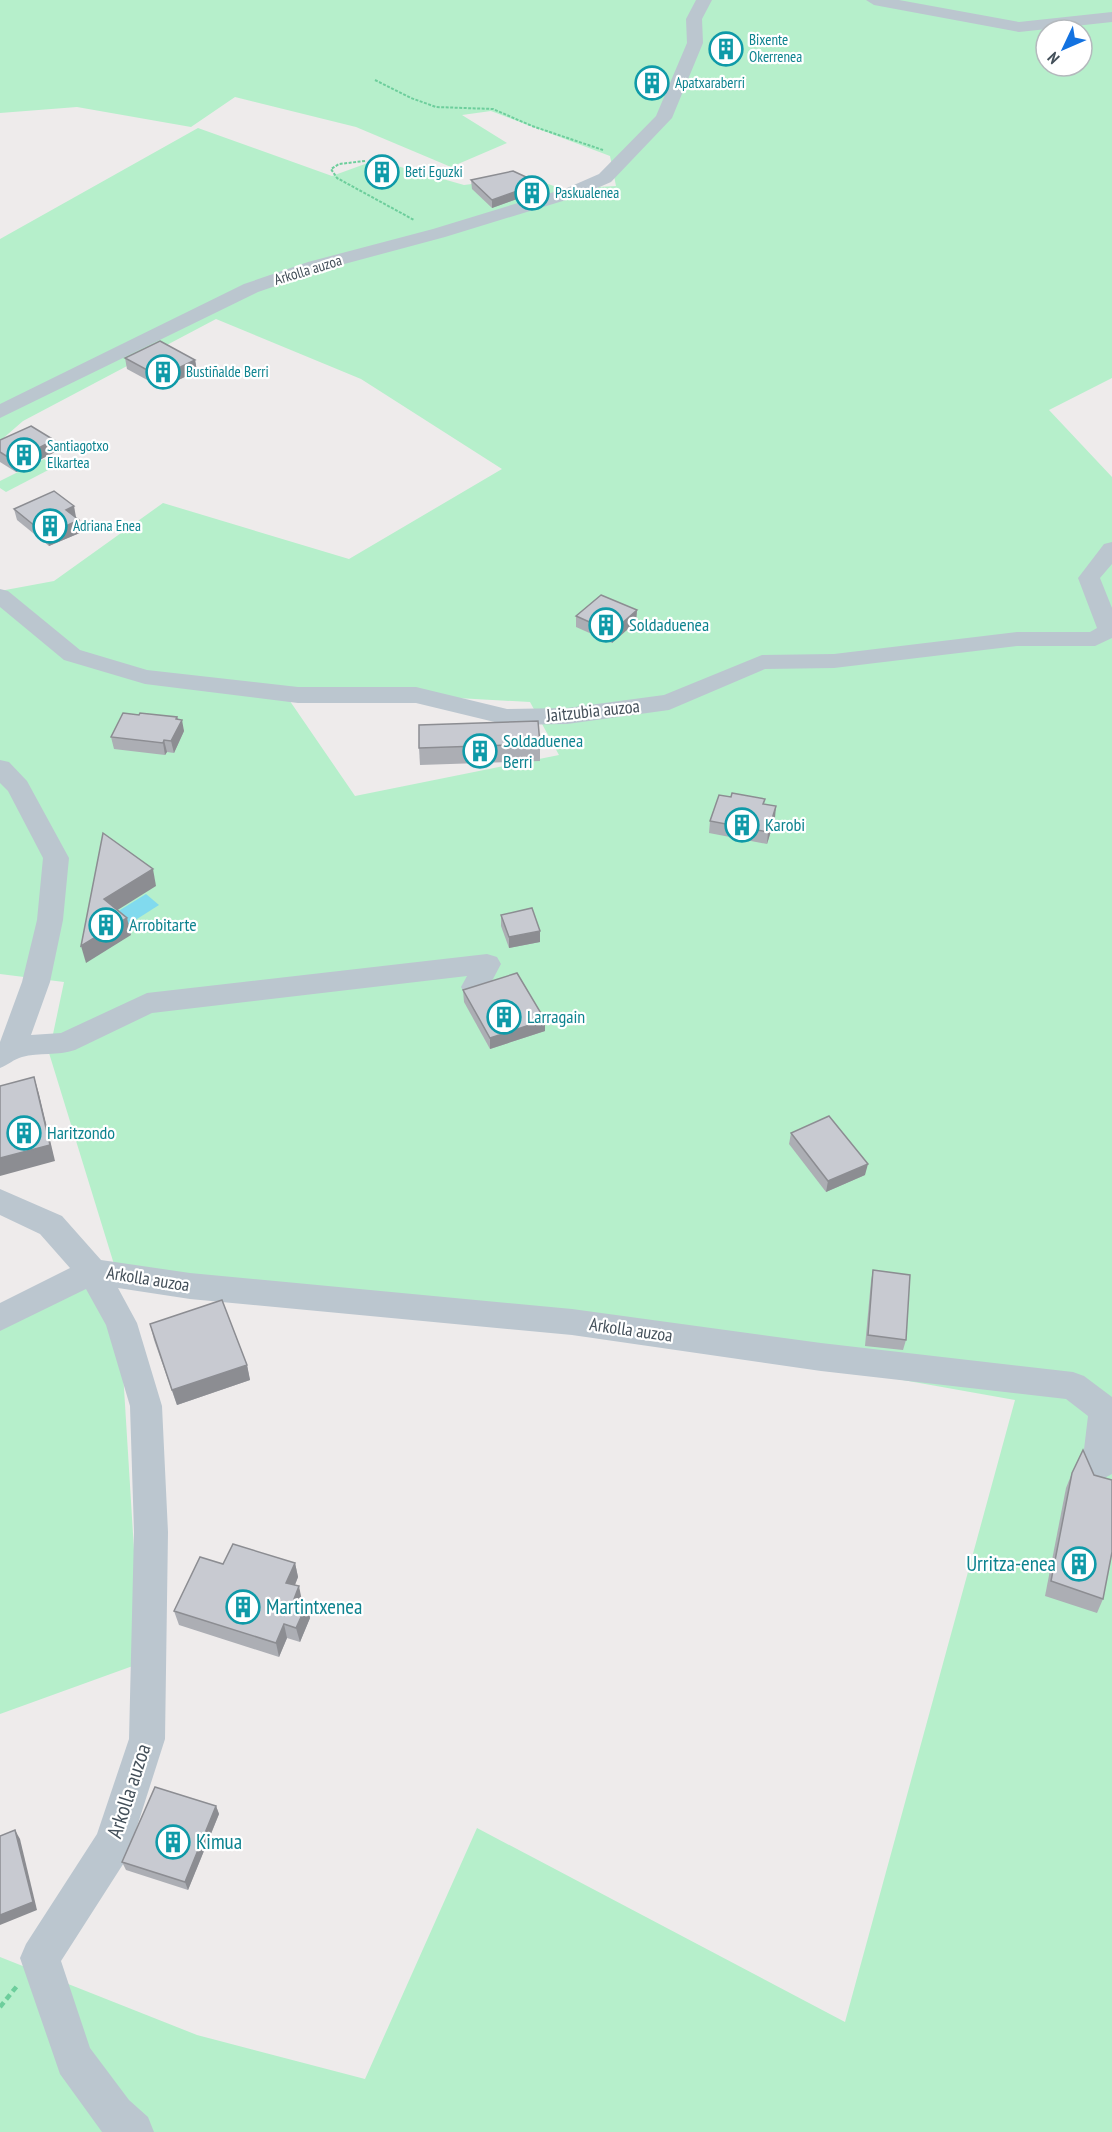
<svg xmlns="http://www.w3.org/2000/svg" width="1112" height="2132" font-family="'PT Sans Narrow',sans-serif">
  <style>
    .green { fill: #b6efcb; fill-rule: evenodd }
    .water { fill: #81daee }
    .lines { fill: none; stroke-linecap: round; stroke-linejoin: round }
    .path-far1 { stroke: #6dce9c; stroke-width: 2; stroke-dasharray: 3 1.5; stroke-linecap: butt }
    .path { stroke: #6dce9c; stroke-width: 4.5; stroke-dasharray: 6 4; stroke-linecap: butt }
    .street { fill: #bbc6cf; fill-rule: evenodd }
    .wall { fill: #acaeb4 }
    .shaded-wall { fill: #8c8d92 }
    .building { fill: #c8cad1; stroke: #8c8d92; stroke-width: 1.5 }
    .labels { text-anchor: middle; stroke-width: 4.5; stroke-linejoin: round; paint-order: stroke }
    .far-culture-label { font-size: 15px; fill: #0d838f; stroke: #fff; text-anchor: start }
    .far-street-label { font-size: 15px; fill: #434f59; stroke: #fff }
    .culture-label { font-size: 18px; fill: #0d838f; stroke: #fff; text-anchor: start }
    .street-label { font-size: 18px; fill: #434f59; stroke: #fff }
    .near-culture-label { font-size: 21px; fill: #0d838f; stroke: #fff; text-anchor: start }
    .near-street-label { font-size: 21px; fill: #434f59; stroke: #fff }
  </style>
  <rect width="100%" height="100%" fill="#eeebeb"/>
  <g class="green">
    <path d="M0 0H1112V378L1049 410 1112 477V2132H0V1957L197 2035 365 2079 477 1828 845 2022 1015 1400 655 1336 117 1275 141 1663 0 1714V1328L117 1274 49 1053 64 982 0 974V591L54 581 163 503 349 559 502 469 361 379 216 319 23 421 0 441V239L198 128 332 176 376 160 464 185 529 177 562 189 616 186 610 156 491 111 462 115 507 143 451 167 356 127 235 97 191 127 77 107 0 113ZM1046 30H1082V66H1046ZM281 688 530 702 559 755 355 796Z"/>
    <path d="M44 459 56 466 6 492 0 488V481Z"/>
  </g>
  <path class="water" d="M146 894 159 905 126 926 112 915Z"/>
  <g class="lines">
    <g class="path-far1">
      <path d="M375 80 411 98 436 107 493 109 532 126 603 150"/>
      <path d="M365 161 339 164 331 169 337 178 414 220"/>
    </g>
    <path class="path" d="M0 2007 17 1986"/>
    <g class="street">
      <path d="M696 0H712L702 19 703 43 672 118 611 182 579 196 445 237 322 270 258 292 0 418V404L244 284 308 262 433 229 567 188 599 174 656 116 687 43 686 19Z"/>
      <path d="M866 0H899L1019 22 1112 12V22L1019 32 874 5Z"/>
      <path d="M1112 542V564L1100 578 1112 608V638L1095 646H1017L834 668 765 669 669 710 567 724 507 725 416 703H298L145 684 64 660 0 607V589L8 591 80 650 147 670 298 687H416L507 709 567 708 664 695 762 655 834 654 1017 632H1090L1097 628 1078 578 1104 544Z"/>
      <path d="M0 760 9 762 27 781 69 858 63 920 50 982 31 1035 61 1033 147 993 487 954 497 957 501 964 485 994 475 997 465 994 461 987 467 976 152 1013 75 1050C58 1056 39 1052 22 1057 14 1059 8 1065 0 1068V1042L22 982 37 920 43 858 8 791 0 783Z"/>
      <path d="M0 1189 62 1216 101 1260 190 1273 572 1309 821 1343 1073 1372 1084 1376 1112 1397V1474L1099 1481 1087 1477 1082 1466 1088 1416 1066 1399 821 1371 572 1335 190 1299 118 1288 137 1323 162 1406 168 1532 165 1739 127 1858 61 1961 90 2048 129 2100 148 2117 154 2132H102L60 2074 20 1958 26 1944 97 1834 129 1739 134 1532 130 1406 106 1325 86 1289 0 1331V1303L70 1268 40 1234 0 1215Z"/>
    </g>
  </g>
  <g class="wall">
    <path d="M471 180 539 191 492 208 472 189Z"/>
    <path d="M125 358 195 360 197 371 162 388 127 369Z"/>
    <path d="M0 440H54L57 451 16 472 0 462Z"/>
    <path d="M14 509 76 517 82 532 49 546 17 520Z"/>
    <path d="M637 610 636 622 612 643 576 627V616Z"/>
    <path d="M139 715 177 717 184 731 174 753 167 752 165 755 114 749 111 737Z"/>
    <path d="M540 744V761L420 765 419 748Z"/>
    <path d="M731 797 765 799 764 804 775 818 767 844 709 833 710 821Z"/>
    <path d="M501 915 540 942 509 948 501 926Z"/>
    <path d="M463 990 545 1020V1031L490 1049 464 1002Z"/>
    <path d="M791 1133 865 1175 826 1192 789 1144Z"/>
    <path d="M873 1270 906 1340 903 1350 865 1346 871 1281Z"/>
    <path d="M150 1324 247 1365 250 1380 177 1405 154 1340Z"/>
    <path d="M1072 1473 1103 1599 1097 1613 1045 1596 1066 1488Z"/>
    <path d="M295 1563 298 1577 295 1585 302 1601V1602L307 1604 310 1618 300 1642 287 1638 279 1657 179 1625 174 1611Z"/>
    <path d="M216 1806 219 1814 188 1890 126 1870 122 1862Z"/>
  </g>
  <g class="shaded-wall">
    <path d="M539 183V191L492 208V200Z"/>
    <path d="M195 360 197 371 162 388 160 377Z"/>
    <path d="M54 440 57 451 16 472 14 461Z"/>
    <path d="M74 506 76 517 68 521 66 510Z"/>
    <path d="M79 520 82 532 49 546 46 535Z"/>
    <path d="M637 610 636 622 612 643V632Z"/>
    <path d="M177 717 179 726 182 720 184 731 174 753 171 741Z"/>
    <path d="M164 740 167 752 165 755 163 743Z"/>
    <path d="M776 806 775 818 767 844 768 832Z"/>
    <path d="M153 869 156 886 108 916 104 899Z"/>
    <path d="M127 918 131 935 86 963 81 946Z"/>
    <path d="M540 931V942L509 948V937Z"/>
    <path d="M545 1020V1031L490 1049V1038Z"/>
    <path d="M34 1077 39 1094 55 1161 0 1176V1158Z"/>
    <path d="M868 1164 865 1175 826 1192 828 1181Z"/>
    <path d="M247 1365 250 1380 177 1405 172 1390Z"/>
    <path d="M295 1563 298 1577 290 1597 286 1583Z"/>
    <path d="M299 1586 302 1601 297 1614 294 1599Z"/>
    <path d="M307 1604 310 1618 300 1642 296 1628Z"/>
    <path d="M284 1624 287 1638 279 1657 276 1643Z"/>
    <path d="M216 1806 219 1814 188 1890 185 1882Z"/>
    <path d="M15 1830 20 1839 37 1910 0 1925V1915Z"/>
  </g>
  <g class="building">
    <path d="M513 171 539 183 492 200 471 180Z"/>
    <path d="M160 341 195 360 160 377 125 358Z"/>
    <path d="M31 426 54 440 14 461 0 452V440Z"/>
    <path d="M54 491 74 506 66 510 79 520 46 535 14 509Z"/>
    <path d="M601 595 637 610 612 632 576 616Z"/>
    <path d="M123 713 139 715 140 713 177 717 176 719 182 720 171 741 164 740 163 743 111 737Z"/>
    <path d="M538 721 540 744 419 748V725Z"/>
    <path d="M732 793 765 799 763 804 776 806 768 832 710 821 719 795 731 797Z"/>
    <path d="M103 833 153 869 104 899 127 918 81 946Z"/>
    <path d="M532 908 540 931 509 937 501 915Z"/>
    <path d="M517 973 545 1020 490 1038 463 990Z"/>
    <path d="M34 1077 50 1145 0 1158V1086Z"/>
    <path d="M829 1116 868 1164 828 1181 791 1133Z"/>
    <path d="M873 1270 910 1275 906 1340 868 1335Z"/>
    <path d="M222 1300 247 1365 172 1390 150 1324Z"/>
    <path d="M1083 1450 1094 1475 1112 1480V1552L1103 1599 1051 1581 1072 1473Z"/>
    <path d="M233 1544 295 1563 286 1583 299 1586 294 1599 307 1604 296 1628 284 1624 276 1643 174 1611 200 1557 223 1564Z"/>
    <path d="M155 1787 216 1806 185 1882 122 1862Z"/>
    <path d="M15 1830 33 1902 0 1915V1836Z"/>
  </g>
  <defs>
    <g id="building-ring" transform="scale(1.725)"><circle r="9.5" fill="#fff" stroke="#0f9aa8" stroke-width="1.5"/><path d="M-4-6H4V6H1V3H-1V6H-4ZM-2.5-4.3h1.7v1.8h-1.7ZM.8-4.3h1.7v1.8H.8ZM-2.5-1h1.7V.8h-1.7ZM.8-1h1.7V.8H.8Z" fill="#0f9aa8"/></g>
  </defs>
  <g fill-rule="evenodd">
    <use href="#building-ring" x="726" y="49"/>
    <use href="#building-ring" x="652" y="83"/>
    <use href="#building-ring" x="382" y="172"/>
    <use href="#building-ring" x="532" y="193"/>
    <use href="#building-ring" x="163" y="372"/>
    <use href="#building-ring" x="24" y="455"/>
    <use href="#building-ring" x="50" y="526"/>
    <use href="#building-ring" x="606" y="625"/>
    <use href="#building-ring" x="480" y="751"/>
    <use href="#building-ring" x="742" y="825"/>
    <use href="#building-ring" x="106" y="925"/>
    <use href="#building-ring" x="504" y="1017"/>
    <use href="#building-ring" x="24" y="1133"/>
    <use href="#building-ring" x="1079" y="1564"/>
    <use href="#building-ring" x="243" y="1607"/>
    <use href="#building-ring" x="173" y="1842"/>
  </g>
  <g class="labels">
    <g class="far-culture-label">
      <text x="749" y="45">Bixente<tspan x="749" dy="17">Okerrenea</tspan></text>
      <text x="675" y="88">Apatxaraberri</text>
      <text x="405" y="177">Beti Eguzki</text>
      <text x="555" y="198">Paskualenea</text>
      <text x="186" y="377">Bustiñalde Berri</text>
      <text x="47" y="451">Santiagotxo<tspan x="47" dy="17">Elkartea</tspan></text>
      <text x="73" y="531">Adriana Enea</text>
    </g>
    <g class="far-street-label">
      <text transform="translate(308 270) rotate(-17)" y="5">Arkolla auzoa</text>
    </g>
    <g class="culture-label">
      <text x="629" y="631">Soldaduenea</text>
      <text x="503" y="747">Soldaduenea<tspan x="503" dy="21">Berri</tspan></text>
      <text x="765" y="831">Karobi</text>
      <text x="129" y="931">Arrobitarte</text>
      <text x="527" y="1023">Larragain</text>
      <text x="47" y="1139">Haritzondo</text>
    </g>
    <g class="street-label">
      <text transform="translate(593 711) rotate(-6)" y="6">Jaitzubia auzoa</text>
      <text transform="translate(148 1279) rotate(9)" y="6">Arkolla auzoa</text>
      <text transform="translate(631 1330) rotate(8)" y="6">Arkolla auzoa</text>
    </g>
    <g class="near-culture-label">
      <text x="1056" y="1571" text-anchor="end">Urritza-enea</text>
      <text x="266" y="1614">Martintxenea</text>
      <text x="196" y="1849">Kimua</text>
    </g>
    <g class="near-street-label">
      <text transform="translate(129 1791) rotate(-72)" y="7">Arkolla auzoa</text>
    </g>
  </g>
  <g transform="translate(1064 48) rotate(226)"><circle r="28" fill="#ffffff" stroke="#b4b9bd" stroke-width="1.5"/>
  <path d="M0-4.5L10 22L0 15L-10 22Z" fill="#1372e0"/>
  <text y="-9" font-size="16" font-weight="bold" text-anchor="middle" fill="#434f59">N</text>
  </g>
</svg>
